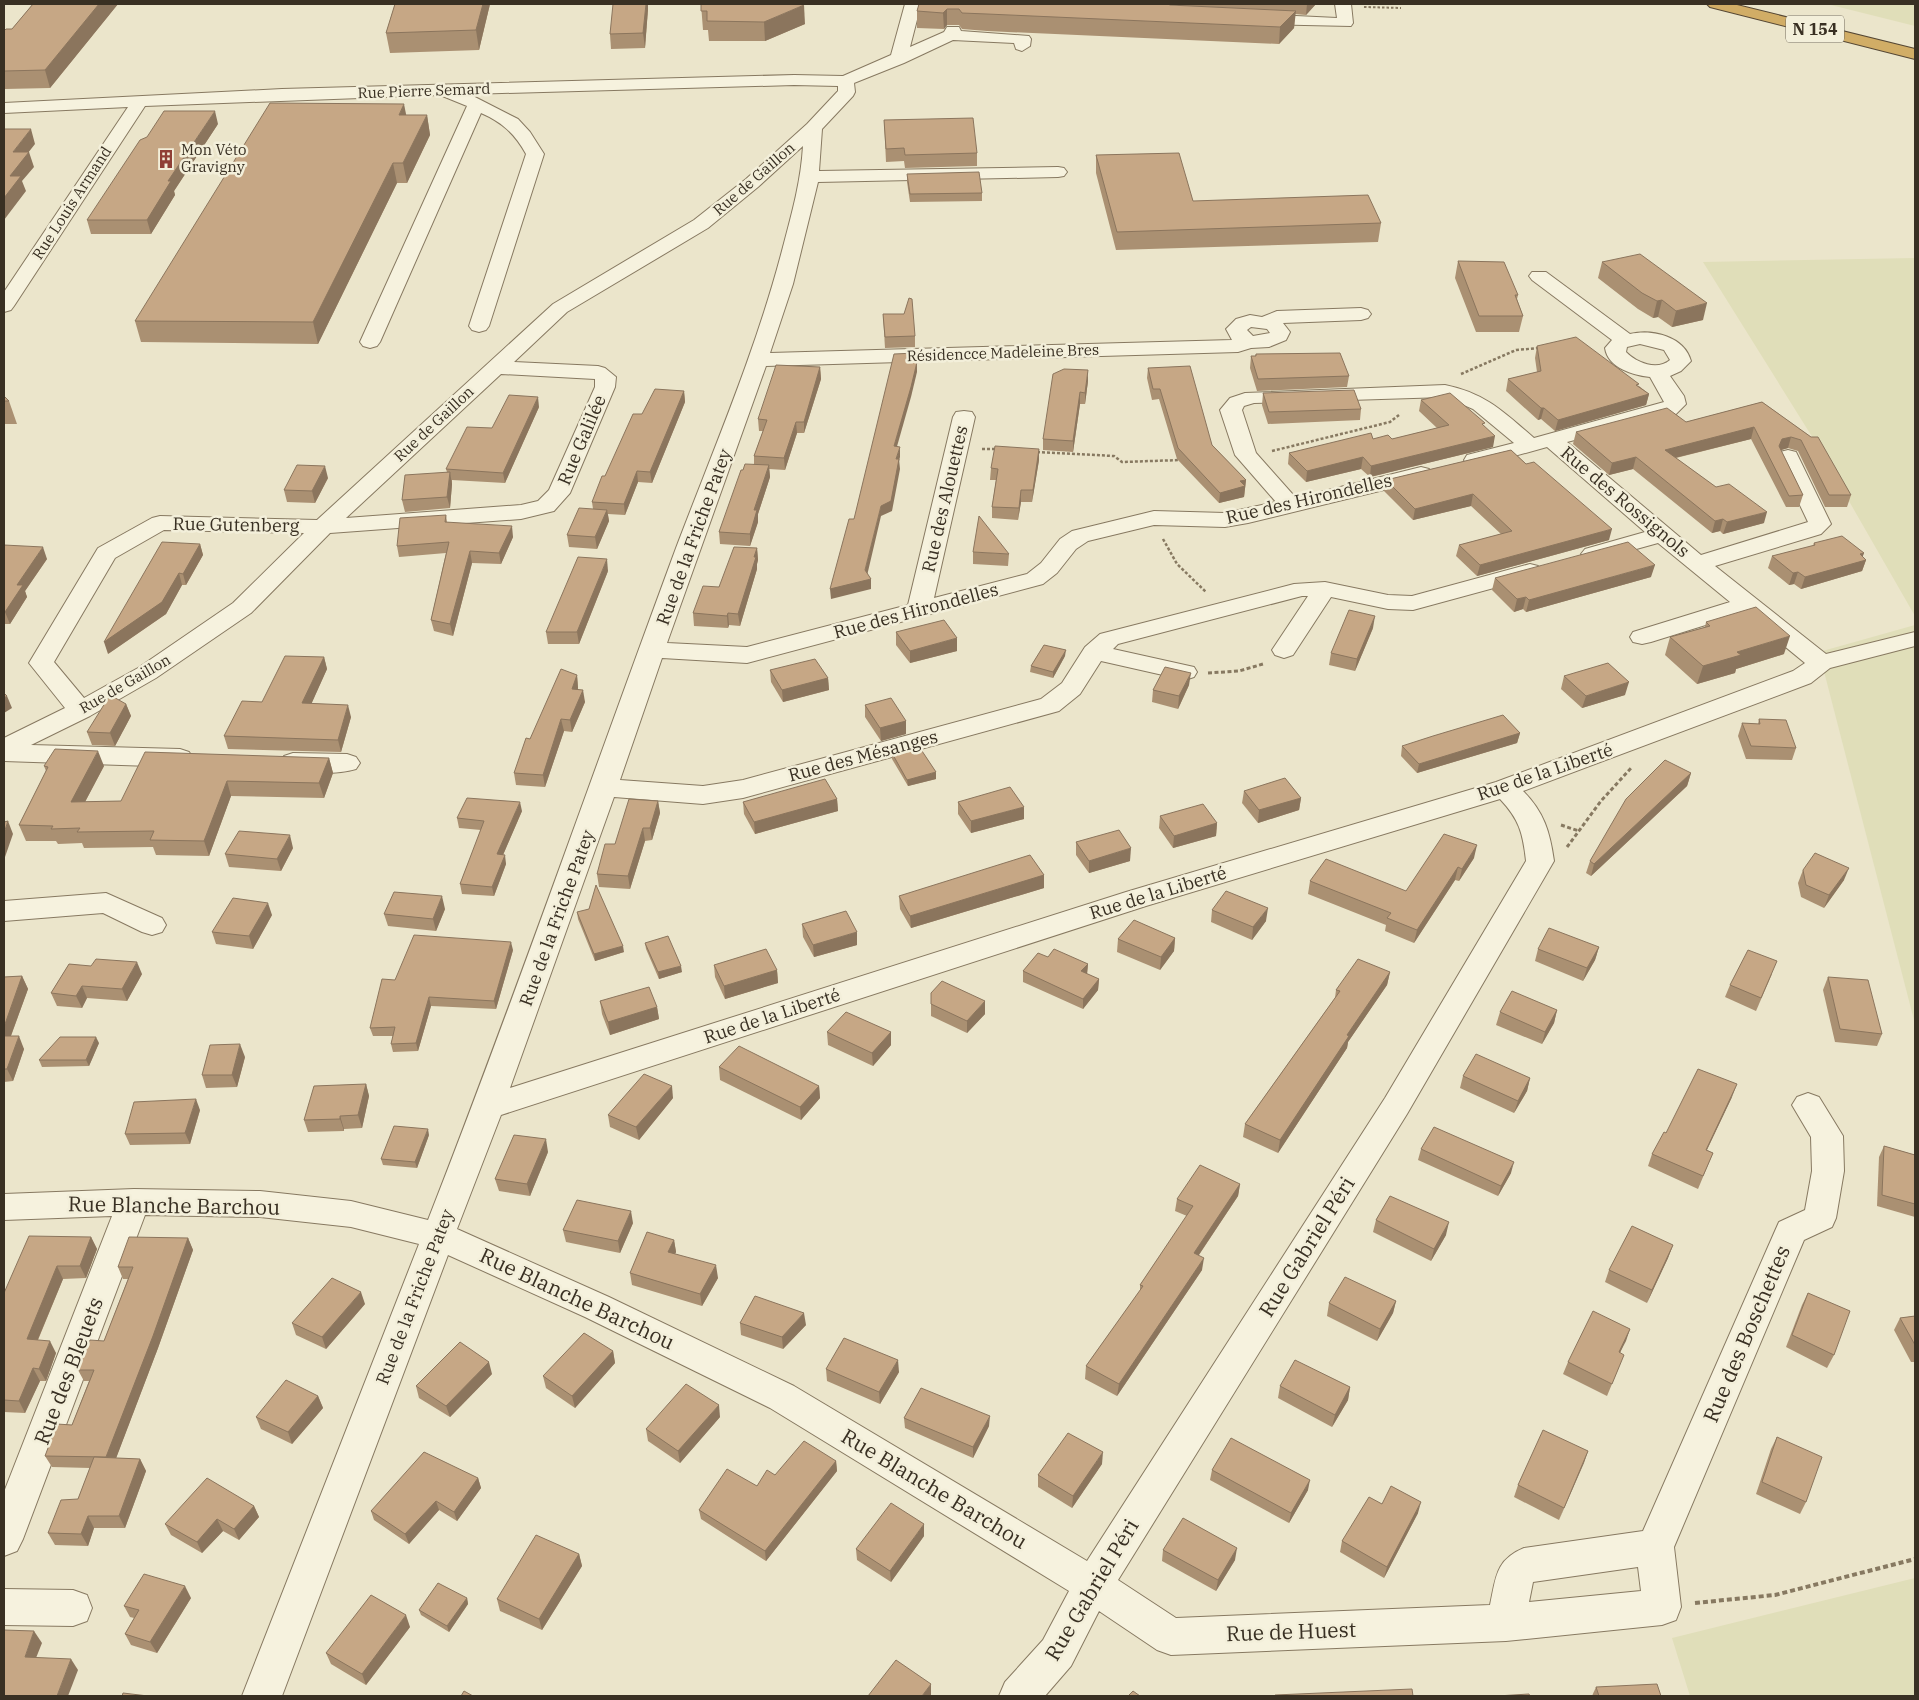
<svg xmlns="http://www.w3.org/2000/svg" width="1919" height="1700" font-family="'IBM Plex Serif',serif">
  <style>
    .farmland { fill: #e0deb9 }
    .lines { fill: none; stroke-linecap: round; stroke-linejoin: round }
    .minor-casing { stroke: #877961; stroke-width: 2 }
    .highway-casing { stroke: #554734; stroke-width: 2 }
    .path-far3 { stroke: #877961; stroke-width: 2; stroke-dasharray: 2.5 2; stroke-linecap: butt }
    .path-far2 { stroke: #877961; stroke-width: 2.5; stroke-dasharray: 3 2; stroke-linecap: butt }
    .path-far1 { stroke: #877961; stroke-width: 3; stroke-dasharray: 4 2.5; stroke-linecap: butt }
    .path { stroke: #877961; stroke-width: 4; stroke-dasharray: 5 3; stroke-linecap: butt }
    .minor { fill: #f6f2de; fill-rule: evenodd }
    .highway { fill: #d1ad66; fill-rule: evenodd }
    .wall { fill: #aa9072 }
    .shaded-wall { fill: #8b755d }
    .building { fill: #c6a785; stroke: #8b755d }
    .labels { text-anchor: middle; stroke-width: 5; stroke-linejoin: round; paint-order: stroke }
    .far-street-label { font-size: 15px; fill: #393023; stroke: #f3efda }
    .far-poi-label { font-size: 15px; fill: #393023; stroke: #f3efda; text-anchor: start }
    .shield { fill: #f3efda; stroke: #71695a; stroke-width: 1 }
    .shield-label { font-size: 16px; font-weight: bold; fill: #393023 }
    .street-label { font-size: 18px; fill: #393023; stroke: #f3efda }
    .near-street-label { font-size: 21px; fill: #393023; stroke: #f3efda }
  </style>
  <rect width="100%" height="100%" fill="#ebe5cb"/>
  <g class="farmland">
    <path d="M1827 4H1915V26Z"/>
    <path d="M1915 258V616L1811 435 1703 262Z"/>
    <path d="M1915 625V1024L1819 652Z"/>
    <path d="M1915 1578V1696H1690L1672 1638Z"/>
  </g>
  <g class="lines">
    <g class="minor-casing">
      <g id="minor">
        <path d="M905 4H921L910 47 944 32 947 27H959L961 31 1029 36 1031 39 1030 46 1022 51 1016 49 1014 43 953 40 904 63 854 83 855 92 853 96 822 129 819 171 1058 167 1064 168 1067 172 1064 176 1058 177 818 182 793 284 770 353 1232 340 1226 329 1236 319 1250 315 1262 317 1277 311 1361 308 1368 310 1371 314 1368 318 1361 320 1283 323 1290 332 1286 340 1269 347 1251 348 1238 352 766 366 667 643 747 647 908 605 953 417 956 412 964 411 972 412 975 417 934 598 1027 574 1041 563 1060 539 1072 531 1154 511 1225 513 1276 502 1235 455 1220 410 1230 398 1245 393 1445 385C1485 393 1504 412 1534 438L1664 402 1650 377C1633 375 1608 368 1605 348L1612 340 1532 280 1529 276 1532 272H1546L1630 334C1652 329 1684 336 1691 361L1681 371 1670 376 1684 396 1686 404 1676 414 1567 442 1701 555 1808 522 1777 457 1780 452 1788 450 1796 452 1831 524 1821 534 1715 566 1826 654 1915 632V646L1830 668 1811 683 1523 791C1544 812 1550 832 1554 861L1407 1114 1118 1580 1176 1618 1490 1605C1496 1578 1495 1560 1524 1548L1643 1531 1775 1231 1779 1222 1805 1210 1812 1171 1811 1137 1792 1105 1797 1097 1808 1093 1819 1097 1843 1136 1844 1171 1836 1218 1832 1227 1804 1240 1674 1547 1681 1607 1676 1620 1662 1625 1506 1641 1171 1655 1157 1650 1099 1611 1071 1666 1045 1696H999L1005 1682 1043 1640 1069 1591 770 1408 585 1317 448 1255 282 1696H242L419 1244 351 1227 260 1217 145 1215 23 1539 17 1551 4 1556V1492L112 1216 4 1220V1194L134 1189 260 1191 351 1201 428 1220C515 998 593 772 676 548 714 448 756 351 783 247 792 213 801 181 803 146L758 187 708 228 567 312 514 362 598 366 605 368 616 377 615 387 570 493 554 511 521 519 330 533 251 613 156 678 90 716 31 745 180 749 189 752 193 758 189 764 180 767 4 761V738L65 708 29 663 98 548 152 518 160 516 317 520 553 304 694 220 746 179 807 124 838 91V86L794 85 469 94 518 119 530 132 544 154 489 326 486 330 479 332 472 330 469 326 526 154C515 134 502 122 481 113L380 342 377 346 370 348 363 346 360 342 467 106 440 95 145 106 14 306 11 310 4 312V292L128 107 4 113V103L282 89 794 75 843 76 891 55ZM1251 327 1267 329 1270 333 1253 336 1247 330ZM1640 344 1664 350 1670 360C1657 371 1637 363 1626 352L1627 347ZM501 374 595 379V387L549 490 538 501 521 505 346 518ZM1445 397 1473 409 1514 443 1467 455 1464 460 1467 465 1475 467 1547 447 1645 532 1585 549 1581 554 1585 559 1593 561 1658 543 1730 602 1633 632 1630 637 1633 642 1642 644 1651 642 1744 613 1805 663 1793 671 1496 782 1126 892 510 1088 614 797 703 804 743 798 1059 711 1080 694 1101 661 1185 680 1194 677 1197 672 1194 667 1113 649 1118 644 1302 596H1308L1272 650 1275 655 1284 658 1293 655 1331 597 1388 609 1413 610 1538 576 1542 571 1538 566 1530 564 1412 596 1388 595 1325 582 1294 584 1100 634 1085 647 1062 683 1041 699 743 780 703 786 620 780 662 658 747 663 1043 584 1057 573 1076 549 1088 541 1154 525 1225 527 1248 523 1429 479 1432 474 1429 469 1421 467 1296 498 1256 453 1242 410 1244 406 1254 403ZM164 530 304 533 233 603 138 668 84 698 54 662 115 558ZM1500 799C1519 819 1523 833 1526 861L1385 1098 1087 1561 794 1386 609 1297 457 1229 501 1115 1146 906ZM1638 1567 1641 1591 1529 1602 1533 1582Z"/>
        <path d="M1335 4H1351L1353 23 1351 26 1257 24 1249 19 1257 14 1337 18Z"/>
        <path d="M293 753 347 754 356 757 360 763 356 769C336 775 304 774 284 768L280 762 284 756Z"/>
        <path d="M106 893 162 918 166 925 162 932 152 935 142 932 103 913 4 921V901Z"/>
        <path d="M4 1589 73 1590 87 1595 92 1608 87 1621 73 1626 4 1625Z"/>
      </g>
    </g>
    <g class="highway-casing">
      <path id="highway" d="M1707 4H1733L1915 49V59L1710 7Z"/>
    </g>
    <path class="path-far3" d="M1364 7 1401 8"/>
    <g class="path-far2">
      <path d="M1461 374 1516 350 1539 348"/>
      <path d="M982 449H996"/>
      <path d="M1272 451 1390 422 1399 415"/>
      <path d="M1037 452 1114 456 1122 462 1181 460"/>
      <path d="M1163 539 1177 564 1206 592"/>
    </g>
    <g class="path-far1">
      <path d="M1208 673 1239 671 1263 664"/>
      <path d="M1561 825 1579 831"/>
      <path d="M1567 847 1601 801 1632 767"/>
    </g>
    <path class="path" d="M1695 1603 1775 1595 1915 1559"/>
    <use href="#minor" class="minor"/>
    <use href="#highway" class="highway"/>
  </g>
  <g class="wall">
    <path d="M33 4H118L50 88 5 89 4 91V31L12 29Z"/>
    <path d="M395 4H490L479 50 390 53 386 33Z"/>
    <path d="M701 4 805 24 765 41H709L708 30H703Z"/>
    <path d="M919 4 1178 6 1177 4H1316L1306 15 1295 14 1294 28 1279 44 987 31 962 29 959 25H947L944 29 917 28V11Z"/>
    <path d="M648 9 645 48 611 49 610 34Z"/>
    <path d="M406 115H427L430 135 407 183H397L318 344 141 342 135 321Z"/>
    <path d="M884 120 977 153V166L905 168 904 161 886 162Z"/>
    <path d="M218 124 174 191 175 195 151 234H91L87 220Z"/>
    <path d="M1096 155 1193 201 1381 223 1378 242 1116 250 1096 173Z"/>
    <path d="M907 174 982 193V201L910 202 907 182Z"/>
    <path d="M1458 261 1518 295 1517 299 1523 316 1519 332H1476L1455 278Z"/>
    <path d="M1602 262 1703 320 1672 327 1658 317 1653 318 1638 309 1598 278Z"/>
    <path d="M883 314 915 336V347L885 348Z"/>
    <path d="M1537 346 1639 386 1649 394 1646 405 1555 431 1541 419 1538 420 1506 391 1508 379 1537 372 1535 358Z"/>
    <path d="M1256 354 1349 376 1347 387 1257 391 1250 368 1251 356H1255Z"/>
    <path d="M820 367 821 379 804 433H797L785 470 769 469 770 477 758 514V522L750 546 720 544 719 532 743 470 754 464V456L763 431H759L758 419Z"/>
    <path d="M1148 368 1212 445 1246 480 1244 497 1219 503 1177 459 1159 399 1152 400 1147 378Z"/>
    <path d="M1088 381 1085 404H1080L1073 452 1043 450V439Z"/>
    <path d="M684 391 685 402 652 483 638 482 625 515 608 514 609 521 597 549 569 547 567 535 593 509 592 502 605 476 642 414Z"/>
    <path d="M1263 393 1361 409 1360 420 1268 424 1262 405Z"/>
    <path d="M4 396 9 401 17 424H4Z"/>
    <path d="M1421 400 1484 426 1493 447 1370 477 1361 469 1306 482 1288 464 1289 453 1373 439H1392L1437 428 1419 411Z"/>
    <path d="M1762 402 1811 437 1851 495 1847 507H1825L1798 451 1788 448 1781 450 1803 495 1799 507H1786L1751 439 1676 458 1764 523 1723 534 1720 531 1712 533 1633 469 1609 475 1573 444 1576 432 1686 422Z"/>
    <path d="M539 407 505 483 452 480V484L450 508 405 512 402 500 447 472 446 469 492 428Z"/>
    <path d="M1039 449V460L1032 502H1021L1018 520 992 518V507L996 480H990L991 468Z"/>
    <path d="M1511 450 1609 540 1477 576 1456 556 1459 545 1501 534 1471 506 1413 520 1384 491 1386 480Z"/>
    <path d="M328 478 315 503 287 502 284 490Z"/>
    <path d="M446 515 447 522 513 537 501 564 472 563 453 636 434 631 431 620 446 553 399 557 397 546Z"/>
    <path d="M1814 543 1864 553 1862 557 1866 560 1862 571 1801 589 1794 584 1789 585 1768 568 1772 556 1813 546Z"/>
    <path d="M200 544 203 555 186 585H182L166 614 108 654Z"/>
    <path d="M4 545 47 559 25 591 27 597 10 624H4Z"/>
    <path d="M757 548 758 560 757 564V569L740 626 729 625 728 628 694 626 693 613Z"/>
    <path d="M973 552 1009 554 1008 566 973 564Z"/>
    <path d="M608 571 579 644H548L546 632Z"/>
    <path d="M1651 577 1526 612 1523 609 1514 612 1492 590 1495 578Z"/>
    <path d="M1706 622 1784 654 1736 669 1735 673 1697 684 1665 655 1670 637 1705 627Z"/>
    <path d="M1373 628 1355 671 1329 665 1331 653Z"/>
    <path d="M896 632 957 651 910 663 896 645Z"/>
    <path d="M1065 656 1053 678 1030 672 1031 666Z"/>
    <path d="M324 657 327 669 311 704 351 717 341 752 228 749 224 736 262 702Z"/>
    <path d="M770 670 828 678 829 690 783 702 771 682Z"/>
    <path d="M577 675 578 688V689L585 702 572 732 564 731 545 787 516 785 514 773 530 739Z"/>
    <path d="M1564 676 1625 695 1582 708 1561 689Z"/>
    <path d="M1189 685 1178 709 1152 702 1153 690Z"/>
    <path d="M126 704 131 716 115 746 92 745 87 732Z"/>
    <path d="M865 705 906 721V734L881 741 865 717Z"/>
    <path d="M1759 719 1796 748 1792 760 1746 759 1738 736 1742 723 1758 724Z"/>
    <path d="M1520 733 1517 743 1417 773 1401 756 1402 746Z"/>
    <path d="M892 753 936 779 908 786 892 759Z"/>
    <path d="M329 758 333 773 324 798 231 796 209 856 156 855 153 847 84 848 82 843 58 844 56 841H26L19 825 46 771 44 766H104L85 802 121 801Z"/>
    <path d="M1691 773 1687 786 1591 876 1586 873 1590 861Z"/>
    <path d="M1244 791 1301 798 1299 810 1258 823 1242 803Z"/>
    <path d="M837 799 838 811 755 834 744 814 743 802Z"/>
    <path d="M658 801 660 813 652 840 645 841 630 889 599 887 597 874 615 844Z"/>
    <path d="M958 802 1024 819 971 833 958 814Z"/>
    <path d="M522 811 503 855 506 864 494 896 462 894 460 884 481 830 459 828 457 818Z"/>
    <path d="M1160 816 1217 823 1216 836 1173 848 1159 828Z"/>
    <path d="M1076 842 1130 861 1089 873 1076 855Z"/>
    <path d="M293 848 281 871 229 867 225 854Z"/>
    <path d="M1474 858 1459 881 1455 880 1414 943 1385 931 1386 925 1308 894 1310 881 1406 891Z"/>
    <path d="M1803 870 1844 880 1824 908 1801 897 1798 883Z"/>
    <path d="M1044 875V888L911 928 900 909 899 896Z"/>
    <path d="M445 909 436 931 388 926 384 914Z"/>
    <path d="M1212 910 1266 921 1252 940 1211 922Z"/>
    <path d="M577 912 624 952 595 961 578 919Z"/>
    <path d="M272 915 253 949 216 944 212 932Z"/>
    <path d="M802 924 857 945 814 957 803 937Z"/>
    <path d="M1175 938 1174 951 1160 970 1117 952 1118 939Z"/>
    <path d="M645 943 682 972 659 979 646 949Z"/>
    <path d="M1599 947 1595 960 1583 981 1535 961 1538 949Z"/>
    <path d="M513 950 496 1009 431 1006 418 1051 393 1052 391 1044 393 1036H373L370 1028 395 980Z"/>
    <path d="M1048 957 1088 964 1087 974 1099 979 1098 990 1083 1009 1023 982V971Z"/>
    <path d="M69 964 142 974 127 1001 87 998 82 1008 57 1006 51 993Z"/>
    <path d="M714 965 777 970 778 983 725 999 715 977Z"/>
    <path d="M1390 972 1387 985 1348 1042 1347 1048 1278 1153 1243 1137 1245 1124 1335 998 1336 990Z"/>
    <path d="M1772 974 1756 1011 1725 997 1730 985Z"/>
    <path d="M22 976 28 989 11 1036 24 1049 13 1081 4 1082V977Z"/>
    <path d="M1828 977 1882 1034 1877 1046 1835 1042 1823 990Z"/>
    <path d="M931 993 985 1014 967 1033 931 1016Z"/>
    <path d="M600 1001 657 1007 659 1019 610 1035 602 1014Z"/>
    <path d="M1557 1010 1554 1023 1542 1044 1496 1025 1500 1012Z"/>
    <path d="M827 1032H891V1045L873 1066 828 1045Z"/>
    <path d="M99 1043 89 1066 42 1067 39 1060Z"/>
    <path d="M245 1057 237 1087 206 1088 202 1075Z"/>
    <path d="M719 1067 819 1086 820 1098 801 1120 720 1080Z"/>
    <path d="M1463 1076 1530 1078 1527 1091 1514 1113 1460 1088Z"/>
    <path d="M366 1084 369 1096 362 1128 344 1129V1131L308 1132 304 1120Z"/>
    <path d="M1732 1097 1707 1150 1713 1153 1698 1189 1648 1166 1652 1154 1666 1133Z"/>
    <path d="M673 1098 639 1140 610 1127 608 1115Z"/>
    <path d="M200 1110 190 1144 130 1145 125 1134Z"/>
    <path d="M429 1135 417 1168 383 1165 381 1159Z"/>
    <path d="M1884 1146 1915 1155V1217L1877 1206 1879 1157Z"/>
    <path d="M1421 1149 1511 1173 1498 1196 1418 1160Z"/>
    <path d="M548 1152 530 1196 499 1191 495 1179Z"/>
    <path d="M1240 1184 1238 1196 1199 1255 1202 1270 1117 1396 1085 1379 1086 1366 1140 1291V1285L1187 1216 1175 1211 1177 1199Z"/>
    <path d="M1376 1220 1446 1235 1431 1261 1373 1232Z"/>
    <path d="M633 1223 620 1253 566 1242 563 1230Z"/>
    <path d="M91 1237 97 1249 86 1278 63 1279 38 1340 56 1353 46 1381H40L25 1413 4 1412V1293Z"/>
    <path d="M188 1238 193 1250 158 1348 116 1458 140 1459 146 1471 125 1528H94L88 1546 55 1545 48 1533 78 1499 90 1468 52 1467 45 1456 72 1425 89 1381H84L78 1370 104 1341 128 1279H123L118 1267Z"/>
    <path d="M674 1240 676 1252 675 1254 718 1278 702 1306 632 1285 630 1273Z"/>
    <path d="M1673 1245 1668 1258 1647 1303 1605 1282 1609 1270Z"/>
    <path d="M1808 1293 1834 1355 1827 1368 1786 1347 1802 1305Z"/>
    <path d="M1396 1301 1393 1313 1377 1341 1327 1316 1329 1303Z"/>
    <path d="M365 1304 326 1349 296 1335 292 1323Z"/>
    <path d="M1915 1316V1362H1911L1894 1330 1900 1318Z"/>
    <path d="M740 1323 806 1325 783 1349 741 1335Z"/>
    <path d="M1630 1329 1620 1353 1619 1367 1607 1396 1563 1374 1568 1362Z"/>
    <path d="M613 1351 615 1363 575 1408 546 1388 543 1376Z"/>
    <path d="M826 1369 899 1372 880 1404 827 1381Z"/>
    <path d="M492 1374 450 1417 419 1398 416 1386Z"/>
    <path d="M1280 1386 1350 1387 1348 1400 1332 1427 1278 1398Z"/>
    <path d="M318 1396 323 1408 292 1444 261 1429 256 1417Z"/>
    <path d="M720 1417 680 1463 648 1441 646 1429Z"/>
    <path d="M904 1418 989 1426 973 1458 905 1428Z"/>
    <path d="M1777 1437 1806 1502 1800 1514 1756 1494 1771 1449Z"/>
    <path d="M1588 1451 1559 1520 1514 1497 1518 1485Z"/>
    <path d="M836 1461 837 1471 766 1561 701 1519 699 1510 757 1486 775 1475Z"/>
    <path d="M1102 1464 1072 1508 1038 1487V1475Z"/>
    <path d="M1212 1470 1308 1490 1289 1523 1210 1480Z"/>
    <path d="M478 1478 481 1488 457 1521 439 1510 409 1544 374 1520 371 1511Z"/>
    <path d="M1382 1504 1418 1513 1384 1578 1340 1552 1342 1541Z"/>
    <path d="M254 1506 259 1517 239 1540 223 1531 202 1553 171 1535 165 1524Z"/>
    <path d="M924 1536 891 1582 857 1560 856 1549Z"/>
    <path d="M1163 1550 1235 1560 1216 1591 1162 1561Z"/>
    <path d="M579 1554 582 1566 542 1630 500 1611 497 1599Z"/>
    <path d="M191 1598 157 1653 131 1645 125 1634 134 1618 130 1617 124 1606Z"/>
    <path d="M467 1598 468 1604 449 1632 421 1615 419 1610Z"/>
    <path d="M410 1627 366 1685 331 1664 326 1653Z"/>
    <path d="M1596 1687 1661 1696H1592Z"/>
  </g>
  <g class="shaded-wall">
    <path d="M99 4H118L50 88 45 70Z"/>
    <path d="M483 4H490L479 50 476 30Z"/>
    <path d="M646 4H648V9L645 48 643 33Z"/>
    <path d="M1307 4H1316L1306 15Z"/>
    <path d="M804 5 805 24 765 41 764 22Z"/>
    <path d="M947 9V25L944 29 943 13Z"/>
    <path d="M1296 11 1294 28 1279 44 1280 27Z"/>
    <path d="M404 104 408 124 399 115Z"/>
    <path d="M215 111 218 124 174 191 175 195 151 234 147 220 168 181Z"/>
    <path d="M427 115 430 135 407 183 403 163Z"/>
    <path d="M31 129 35 144 24 158 29 152 34 167 22 181 26 191 4 220V198L10 176 13 152Z"/>
    <path d="M393 163 397 183 318 344 313 322Z"/>
    <path d="M1662 300 1658 317 1653 318 1657 301Z"/>
    <path d="M1707 303 1703 320 1672 327 1676 311Z"/>
    <path d="M917 362V372L911 397 894 457V446Z"/>
    <path d="M820 367 821 379 804 433V422Z"/>
    <path d="M1088 370V381L1085 404V393Z"/>
    <path d="M684 391 685 402 652 483 650 472Z"/>
    <path d="M1080 392V404L1073 452V441Z"/>
    <path d="M1649 394 1646 405 1555 431 1558 420Z"/>
    <path d="M538 397 539 407 505 483 503 473Z"/>
    <path d="M1541 408H1544L1541 419 1538 420Z"/>
    <path d="M796 422 797 433 785 470 784 458Z"/>
    <path d="M1754 427 1751 439 1662 461 1665 450Z"/>
    <path d="M1495 436 1493 447 1370 477 1371 466Z"/>
    <path d="M1791 437 1788 448 1778 451 1779 446 1782 439Z"/>
    <path d="M900 447V457L897 469 896 459Z"/>
    <path d="M1039 449V460L1032 502 1033 490Z"/>
    <path d="M1363 457 1361 469 1306 482 1307 471Z"/>
    <path d="M1636 457 1633 469 1609 475 1612 463Z"/>
    <path d="M899 459 900 469 892 511 881 516 866 580 871 579V589L831 599 830 589 865 570 881 506Z"/>
    <path d="M769 465 770 477 758 514V522L750 546V534L754 510Z"/>
    <path d="M325 466 328 478 315 503 312 491Z"/>
    <path d="M637 471 638 482 625 515 624 504Z"/>
    <path d="M450 472 452 484 450 508 447 497Z"/>
    <path d="M1246 480 1244 497 1219 503 1220 493 1240 481Z"/>
    <path d="M1021 490V502L1018 520 1019 508Z"/>
    <path d="M1473 494 1471 506 1413 520 1415 509Z"/>
    <path d="M607 510 609 521 597 549 595 537Z"/>
    <path d="M1767 512 1764 523 1723 534 1727 522Z"/>
    <path d="M1723 519 1720 531 1712 533 1715 521Z"/>
    <path d="M512 526 513 537 501 564 499 553Z"/>
    <path d="M1612 529 1609 540 1477 576 1480 565Z"/>
    <path d="M200 544 203 555 186 585 183 574Z"/>
    <path d="M43 547 47 559 25 591 27 597 10 624 5 612 17 585Z"/>
    <path d="M757 548 758 560 757 564V569L740 626 738 614Z"/>
    <path d="M470 551 472 563 453 636 450 624Z"/>
    <path d="M1864 553 1861 561 1866 560 1862 571 1801 589 1805 577Z"/>
    <path d="M607 559 608 571 579 644 577 632Z"/>
    <path d="M1655 565 1651 577 1526 612 1529 600Z"/>
    <path d="M1798 572 1794 584 1789 585 1793 573Z"/>
    <path d="M179 573 182 585 166 614 108 654 104 642Z"/>
    <path d="M1526 597 1523 609 1514 612 1517 599Z"/>
    <path d="M728 613 729 625 728 628 727 616Z"/>
    <path d="M1375 616 1373 628 1355 671 1357 659Z"/>
    <path d="M1790 636 1784 654 1736 669 1735 673 1697 684 1703 666 1737 652Z"/>
    <path d="M957 638V651L910 663V651Z"/>
    <path d="M1066 650 1065 656 1053 678V672Z"/>
    <path d="M324 657 327 669 306 716 302 703Z"/>
    <path d="M1191 673 1189 685 1178 709 1179 696Z"/>
    <path d="M577 675 578 688 574 701 572 689Z"/>
    <path d="M828 678 829 690 783 702 782 690Z"/>
    <path d="M1629 682 1625 695 1582 708 1586 696Z"/>
    <path d="M583 690 585 702 572 732 570 720Z"/>
    <path d="M7 696 12 708 4 713V698Z"/>
    <path d="M126 704 131 716 115 746 110 733Z"/>
    <path d="M348 705 351 717 341 752 338 740Z"/>
    <path d="M561 719 564 731 545 787 543 775Z"/>
    <path d="M906 721V734L881 741 880 728Z"/>
    <path d="M1520 733 1517 743 1417 773 1419 764Z"/>
    <path d="M98 751 104 766 77 817 71 802Z"/>
    <path d="M329 758 333 773 324 798 319 783Z"/>
    <path d="M936 772V779L908 786 907 780Z"/>
    <path d="M1691 773 1687 786 1591 876 1594 864Z"/>
    <path d="M227 781 231 796 209 856 204 841Z"/>
    <path d="M1301 798 1299 810 1258 823 1259 810Z"/>
    <path d="M837 799 838 811 755 834 754 822Z"/>
    <path d="M658 801 660 813 652 840 650 828Z"/>
    <path d="M520 802 522 811 499 864 497 854Z"/>
    <path d="M1024 807V819L971 833V821Z"/>
    <path d="M8 821 13 834 5 857 4 854V833Z"/>
    <path d="M1217 823 1216 836 1173 848 1174 836Z"/>
    <path d="M643 828 645 841 630 889 628 876Z"/>
    <path d="M290 835 293 848 281 871 277 859Z"/>
    <path d="M1477 845 1474 858 1459 881 1462 869Z"/>
    <path d="M1131 848 1130 861 1089 873V861Z"/>
    <path d="M505 855 506 864 494 896 492 887Z"/>
    <path d="M1458 867 1455 880 1414 943 1417 930Z"/>
    <path d="M1849 868 1844 880 1824 908 1829 895Z"/>
    <path d="M1044 875V888L911 928 910 916Z"/>
    <path d="M442 896 445 909 436 931 433 919Z"/>
    <path d="M268 903 272 915 253 949 249 936Z"/>
    <path d="M1268 908 1266 921 1252 940 1253 927Z"/>
    <path d="M857 932V945L814 957 813 945Z"/>
    <path d="M1175 938 1174 951 1160 970 1161 957Z"/>
    <path d="M511 942 513 950 496 1009 494 1001Z"/>
    <path d="M623 946 624 952 595 961 594 954Z"/>
    <path d="M1599 947 1595 960 1583 981 1587 968Z"/>
    <path d="M137 962 142 974 127 1001 122 989Z"/>
    <path d="M1088 964 1087 974 1081 971Z"/>
    <path d="M681 966 682 972 659 979 658 972Z"/>
    <path d="M777 970 778 983 725 999 724 986Z"/>
    <path d="M1390 972 1387 985 1348 1042 1347 1048 1278 1153 1280 1140 1347 1035Z"/>
    <path d="M22 976 28 989 6 1049 4 1044V1027Z"/>
    <path d="M1099 979 1098 990 1083 1009V999Z"/>
    <path d="M82 986 87 998 82 1008 76 996Z"/>
    <path d="M429 997 431 1006 418 1051 416 1043Z"/>
    <path d="M985 1001V1014L967 1033V1021Z"/>
    <path d="M657 1007 659 1019 610 1035 608 1022Z"/>
    <path d="M1557 1010 1554 1023 1542 1044 1545 1032Z"/>
    <path d="M891 1032V1045L873 1066 872 1053Z"/>
    <path d="M19 1036 24 1049 13 1081 7 1069Z"/>
    <path d="M96 1037 99 1043 89 1066 86 1060Z"/>
    <path d="M240 1044 245 1057 237 1087 232 1075Z"/>
    <path d="M1530 1078 1527 1091 1514 1113 1518 1101Z"/>
    <path d="M366 1084 369 1096 362 1128 358 1115Z"/>
    <path d="M1737 1084 1732 1097 1701 1162 1706 1150Z"/>
    <path d="M672 1086 673 1098 639 1140 636 1127Z"/>
    <path d="M819 1086 820 1098 801 1120 800 1107Z"/>
    <path d="M196 1099 200 1110 190 1144 185 1133Z"/>
    <path d="M340 1116 344 1129V1131L340 1119Z"/>
    <path d="M428 1129 429 1135 417 1168 415 1162Z"/>
    <path d="M546 1139 548 1152 530 1196 527 1184Z"/>
    <path d="M1514 1162 1511 1173 1498 1196 1501 1186Z"/>
    <path d="M1240 1184 1238 1196 1192 1265 1194 1253Z"/>
    <path d="M631 1211 633 1223 620 1253 618 1241Z"/>
    <path d="M1449 1222 1446 1235 1431 1261 1434 1249Z"/>
    <path d="M91 1237 97 1249 86 1278 80 1266Z"/>
    <path d="M188 1238 193 1250 158 1348 112 1469 106 1457Z"/>
    <path d="M674 1240 676 1252 670 1264 668 1252Z"/>
    <path d="M1673 1245 1668 1258 1647 1303 1652 1290Z"/>
    <path d="M1204 1258 1202 1270 1117 1396 1119 1384Z"/>
    <path d="M716 1265 718 1278 702 1306 700 1294Z"/>
    <path d="M57 1266 63 1279 33 1351 27 1339Z"/>
    <path d="M361 1292 365 1304 326 1349 322 1337Z"/>
    <path d="M1396 1301 1393 1313 1377 1341 1380 1329Z"/>
    <path d="M804 1313 806 1325 783 1349 782 1337Z"/>
    <path d="M1630 1329 1626 1341 1614 1364 1619 1352Z"/>
    <path d="M50 1341 56 1353 46 1381 39 1369Z"/>
    <path d="M613 1351 615 1363 575 1408 572 1396Z"/>
    <path d="M898 1360 899 1372 880 1404 879 1392Z"/>
    <path d="M489 1362 492 1374 450 1417 446 1406Z"/>
    <path d="M33 1368 40 1381 25 1413 19 1401Z"/>
    <path d="M1350 1387 1348 1400 1332 1427 1335 1415Z"/>
    <path d="M318 1396 323 1408 292 1444 288 1432Z"/>
    <path d="M719 1405 720 1417 680 1463 678 1451Z"/>
    <path d="M990 1416 989 1426 973 1458V1447Z"/>
    <path d="M1588 1451 1584 1463 1559 1520 1564 1508Z"/>
    <path d="M1103 1452 1102 1464 1072 1508 1073 1496Z"/>
    <path d="M140 1459 146 1471 125 1528 119 1516Z"/>
    <path d="M836 1461 837 1471 766 1561 765 1551Z"/>
    <path d="M478 1478 481 1488 457 1521 454 1512Z"/>
    <path d="M1310 1480 1308 1490 1289 1523 1291 1513Z"/>
    <path d="M436 1501 439 1510 409 1544 405 1534Z"/>
    <path d="M1421 1502 1418 1513 1384 1578 1387 1567Z"/>
    <path d="M254 1506 259 1517 239 1540 234 1529Z"/>
    <path d="M88 1516 94 1528 88 1546 81 1534Z"/>
    <path d="M217 1519 223 1531 202 1553 197 1542Z"/>
    <path d="M924 1524V1536L891 1582 890 1571Z"/>
    <path d="M1237 1548 1235 1560 1216 1591 1218 1580Z"/>
    <path d="M579 1554 582 1566 542 1630 539 1619Z"/>
    <path d="M185 1586 191 1598 157 1653 150 1642Z"/>
    <path d="M467 1598 468 1604 449 1632 447 1626Z"/>
    <path d="M406 1615 410 1627 366 1685 362 1674Z"/>
    <path d="M34 1631 42 1643 32 1668 25 1657Z"/>
    <path d="M71 1659 78 1670 68 1696H57Z"/>
    <path d="M931 1684V1696H922Z"/>
  </g>
  <g class="building">
    <path d="M33 4H99L45 70 4 71V31L6 29H12Z"/>
    <path d="M395 4H483L476 30 386 33Z"/>
    <path d="M613 4H646L643 33 610 34Z"/>
    <path d="M701 4H804V5L764 22 707 21V11H701Z"/>
    <path d="M919 4H1168L1170 5 1296 11 1280 27 987 14 962 13 959 9H947L943 13 917 11Z"/>
    <path d="M270 103 404 104 399 115H427L403 163H393L313 322 135 321Z"/>
    <path d="M164 111H215L168 181H171L147 220H87L140 140 147 137Z"/>
    <path d="M973 118 977 153 905 155 904 148 886 149 884 120Z"/>
    <path d="M4 129H31L13 152H29L10 176H21L4 198Z"/>
    <path d="M1179 153 1193 201 1368 195 1381 223 1117 232 1096 155Z"/>
    <path d="M979 172 982 193 910 194 907 174Z"/>
    <path d="M1640 254 1707 303 1676 311 1662 300 1657 301 1642 293 1602 262Z"/>
    <path d="M1458 261 1504 262 1518 295H1515L1523 316H1479Z"/>
    <path d="M909 298 912 299 915 336 885 337 883 314H904Z"/>
    <path d="M1576 337 1639 384 1636 385 1649 394 1558 420 1544 408H1541L1508 379 1541 371 1537 346Z"/>
    <path d="M916 353 917 362 911 387 894 446 900 447 896 459H899L891 501 881 506 865 570 871 579 830 589 849 519H854L894 354Z"/>
    <path d="M1340 353 1349 376 1258 379 1251 356H1256V354Z"/>
    <path d="M776 365 820 367 804 422H796L784 458 754 456 767 420 758 419Z"/>
    <path d="M1190 366 1212 445 1246 480 1240 481 1245 486 1220 493 1178 448 1160 389H1153L1148 368Z"/>
    <path d="M1064 369 1088 370 1085 393 1080 392 1073 441 1043 439 1053 374Z"/>
    <path d="M655 389 684 391 650 472 637 471 624 504 592 502 602 476H605L633 414H642Z"/>
    <path d="M1354 390 1361 409 1269 412 1263 393Z"/>
    <path d="M1450 393 1485 423 1482 424 1495 436 1371 466 1363 457 1307 471 1289 453 1371 433 1373 439 1388 435 1392 439 1449 425 1421 400Z"/>
    <path d="M509 395 538 397 503 473 446 469 467 427 492 428Z"/>
    <path d="M4 396 9 401H4Z"/>
    <path d="M1762 402 1811 437H1818L1851 495H1829L1801 440 1791 437 1782 439 1779 446 1803 495 1789 496 1754 427 1665 450 1716 487 1729 484 1767 512 1727 522 1723 519 1715 521 1636 457 1612 463 1576 432 1667 408 1686 422Z"/>
    <path d="M995 446 1039 449 1033 490H1021L1019 508 992 507 998 469 991 468Z"/>
    <path d="M1511 450 1526 464 1534 462 1612 529 1480 565 1459 545 1512 531 1473 494 1415 509 1386 480Z"/>
    <path d="M745 464 769 465 754 510H757L750 534 719 532 741 470H743Z"/>
    <path d="M297 465 325 466 312 491 284 490Z"/>
    <path d="M450 472 447 497 402 500 405 475Z"/>
    <path d="M579 508 607 510 595 537 567 535Z"/>
    <path d="M446 515 445 522 512 526 499 553 470 551 450 624 431 620 449 542 397 546 400 518Z"/>
    <path d="M979 516 1009 554 973 552Z"/>
    <path d="M1842 536 1864 553 1860 554 1866 560 1805 577 1798 572 1793 573 1772 556 1815 545 1814 543Z"/>
    <path d="M162 542 200 544 183 574 179 573 162 602 104 642Z"/>
    <path d="M1628 542 1655 565 1529 600 1526 597 1517 599 1495 578Z"/>
    <path d="M4 545 43 547 17 585H23L5 612H4Z"/>
    <path d="M734 547 757 548 754 557H756L738 614 728 613 727 616 693 613 703 586 719 587Z"/>
    <path d="M578 557 607 559 577 632H546Z"/>
    <path d="M1756 607 1790 636 1737 652 1741 655 1703 666 1670 637 1710 626 1706 622Z"/>
    <path d="M1349 610 1375 616 1357 659 1331 653Z"/>
    <path d="M944 620 957 638 910 651 896 632Z"/>
    <path d="M1044 645 1066 650 1053 672 1031 666Z"/>
    <path d="M285 656 324 657 302 703 348 705 338 740 224 736 242 701 262 702Z"/>
    <path d="M815 659 828 678 782 690 770 670Z"/>
    <path d="M1608 663 1629 682 1586 696 1564 676Z"/>
    <path d="M1165 667 1191 673 1179 696 1153 690Z"/>
    <path d="M561 669 577 675 572 689 583 690 570 720 561 719 543 775 514 773 526 738 530 739Z"/>
    <path d="M4 693 7 696 4 698Z"/>
    <path d="M110 695 126 704 110 733 87 732Z"/>
    <path d="M891 698 906 721 880 728 865 705Z"/>
    <path d="M1503 715 1520 733 1419 764 1402 746 1433 736Z"/>
    <path d="M1759 719 1786 720 1796 748 1751 746 1742 723 1760 724Z"/>
    <path d="M918 745 936 772 907 780 892 753Z"/>
    <path d="M55 749 98 751 71 802 121 801 145 752 329 758 319 783 227 781 204 841 150 840 154 831 77 832 80 828 51 829 53 826 19 825 48 767 44 766Z"/>
    <path d="M1665 760 1691 773 1594 864 1590 861 1626 799Z"/>
    <path d="M1285 778 1301 798 1259 810 1244 791Z"/>
    <path d="M825 779 837 799 754 822 743 802Z"/>
    <path d="M1010 787 1024 807 971 821 958 802Z"/>
    <path d="M467 798 520 802 497 854 505 855 492 887 460 884 484 821 457 818Z"/>
    <path d="M629 799 658 801 650 828H643L628 876 597 874 605 844H615Z"/>
    <path d="M1203 804 1217 823 1174 836 1160 816Z"/>
    <path d="M8 821 4 833V822Z"/>
    <path d="M1119 830 1131 848 1089 861 1076 842Z"/>
    <path d="M239 831 290 835 277 859 225 854Z"/>
    <path d="M1444 834 1477 845 1462 869 1458 867 1417 930 1387 918 1391 913 1310 881 1326 859 1406 891Z"/>
    <path d="M1815 853 1849 868 1829 895 1806 885 1803 870Z"/>
    <path d="M1030 855 1044 875 910 916 899 896Z"/>
    <path d="M596 885 623 946 594 954 577 912 589 909Z"/>
    <path d="M1226 891 1268 908 1253 927 1212 910Z"/>
    <path d="M394 892 442 896 433 919 384 914Z"/>
    <path d="M233 898 268 903 249 936 212 932Z"/>
    <path d="M846 911 857 932 813 945 802 924Z"/>
    <path d="M1134 920 1175 938 1161 957 1118 939Z"/>
    <path d="M1549 928 1599 947 1587 968 1538 949Z"/>
    <path d="M414 935 511 942 494 1001 429 997 416 1043 391 1044 395 1027 370 1028 382 979 395 980Z"/>
    <path d="M668 936 681 966 658 972 645 943Z"/>
    <path d="M766 949 777 970 724 986 714 965Z"/>
    <path d="M1054 949 1088 964 1081 971 1099 979 1083 999 1023 971 1038 953 1048 957Z"/>
    <path d="M1748 950 1777 961 1761 998 1730 985Z"/>
    <path d="M96 959 137 962 122 989 82 986 76 996 51 993 69 964 91 966Z"/>
    <path d="M1358 959 1390 972 1347 1035 1349 1036 1280 1140 1245 1124 1340 991 1336 990Z"/>
    <path d="M22 976 4 1027V977Z"/>
    <path d="M1828 977 1868 980 1882 1034 1840 1029Z"/>
    <path d="M942 981 985 1001 967 1021 931 1004V993Z"/>
    <path d="M649 987 657 1007 608 1022 600 1001Z"/>
    <path d="M1512 991 1557 1010 1545 1032 1500 1012Z"/>
    <path d="M846 1012 891 1032 872 1053 827 1032Z"/>
    <path d="M4 1036H19L7 1069H4Z"/>
    <path d="M60 1037H96L86 1060H39Z"/>
    <path d="M240 1044 232 1075H202L210 1045Z"/>
    <path d="M739 1046 819 1086 800 1107 719 1067Z"/>
    <path d="M1476 1054 1530 1078 1518 1101 1463 1076Z"/>
    <path d="M1698 1069 1737 1084 1706 1150 1713 1153 1703 1176 1652 1154 1664 1132 1666 1133Z"/>
    <path d="M644 1074 672 1086 636 1127 608 1115Z"/>
    <path d="M366 1084 358 1115 340 1116V1119L304 1120 314 1086Z"/>
    <path d="M196 1099 185 1133 125 1134 134 1102Z"/>
    <path d="M394 1126 428 1129 415 1162 381 1159Z"/>
    <path d="M1434 1127 1514 1162 1501 1186 1421 1149Z"/>
    <path d="M514 1135 546 1139 527 1184 495 1179Z"/>
    <path d="M1884 1146 1915 1155V1204L1882 1195Z"/>
    <path d="M1200 1165 1240 1184 1194 1253 1204 1258 1119 1384 1086 1366 1143 1286 1140 1285 1193 1206 1177 1199Z"/>
    <path d="M1390 1196 1449 1222 1434 1249 1376 1220Z"/>
    <path d="M577 1200 631 1211 618 1241 563 1230Z"/>
    <path d="M1632 1226 1673 1245 1652 1290 1609 1270Z"/>
    <path d="M647 1232 674 1240 668 1252 716 1265 700 1294 630 1273Z"/>
    <path d="M29 1236 91 1237 80 1266H57L27 1339 50 1341 39 1369 33 1368 19 1401 4 1400V1293Z"/>
    <path d="M129 1237 188 1238 153 1336 106 1457 45 1456 57 1424 72 1425 94 1370H78L90 1340 104 1341 133 1267H118Z"/>
    <path d="M1345 1277 1396 1301 1380 1329 1329 1303Z"/>
    <path d="M332 1278 361 1292 322 1337 292 1323Z"/>
    <path d="M1808 1293 1850 1311 1834 1355 1792 1335Z"/>
    <path d="M755 1296 804 1313 782 1337 740 1323Z"/>
    <path d="M1593 1311 1630 1329 1619 1352 1624 1355 1612 1384 1568 1362Z"/>
    <path d="M1915 1316V1345L1900 1318Z"/>
    <path d="M584 1333 613 1351 572 1396 543 1376Z"/>
    <path d="M844 1338 898 1360 879 1392 826 1369Z"/>
    <path d="M460 1342 489 1362 446 1406 416 1386Z"/>
    <path d="M1295 1360 1350 1387 1335 1415 1280 1386Z"/>
    <path d="M286 1380 318 1396 288 1432 256 1417Z"/>
    <path d="M686 1384 719 1405 678 1451 646 1429Z"/>
    <path d="M921 1388 990 1416 973 1447 904 1418Z"/>
    <path d="M1543 1430 1588 1451 1564 1508 1518 1485Z"/>
    <path d="M1068 1433 1103 1452 1073 1496 1038 1475Z"/>
    <path d="M1777 1437 1822 1457 1806 1502 1762 1482Z"/>
    <path d="M1231 1438 1310 1480 1291 1513 1212 1470Z"/>
    <path d="M804 1441 836 1461 765 1551 699 1510 727 1469 757 1486 767 1470 775 1475Z"/>
    <path d="M424 1452 478 1478 454 1512 436 1501 405 1534 371 1511Z"/>
    <path d="M94 1457 140 1459 119 1516H88L81 1534 48 1533 61 1500 78 1499Z"/>
    <path d="M207 1478 254 1506 234 1529 217 1519 197 1542 165 1524Z"/>
    <path d="M1391 1486 1421 1502 1387 1567 1342 1541 1369 1497 1382 1504Z"/>
    <path d="M891 1503 924 1524 890 1571 856 1549Z"/>
    <path d="M1183 1518 1237 1548 1218 1580 1163 1550Z"/>
    <path d="M536 1535 579 1554 539 1619 497 1599Z"/>
    <path d="M144 1574 185 1586 150 1642 125 1634 139 1610 124 1606Z"/>
    <path d="M438 1583 467 1598 447 1626 419 1610Z"/>
    <path d="M371 1595 406 1615 362 1674 326 1653Z"/>
    <path d="M4 1630 34 1631 25 1657 71 1659 57 1696H4Z"/>
    <path d="M896 1660 931 1684 922 1696H868Z"/>
    <path d="M1657 1684 1661 1696H1599L1596 1687Z"/>
    <path d="M1412 1689 1413 1696H1276L1275 1695Z"/>
    <path d="M464 1691 473 1696H461Z"/>
    <path d="M1133 1691 1140 1696H1128Z"/>
    <path d="M123 1693 148 1696H122Z"/>
    <path d="M1529 1694 1530 1696H1497Z"/>
  </g>
  <defs>
    <g id="building-bare" transform="scale(1.5)"><path d="M-4-6H4V6H1V3H-1V6H-4ZM-2.5-4.3h1.7v1.8h-1.7ZM.8-4.3h1.7v1.8H.8ZM-2.5-1h1.7V.8h-1.7ZM.8-1h1.7V.8H.8Z" fill="#903f36" stroke="#f3efda" stroke-width="2.5" paint-order="stroke"/></g>
  </defs>
  <g fill-rule="evenodd">
    <use href="#building-bare" x="166" y="159"/>
  </g>
  <g class="labels">
    <g class="far-street-label">
      <text transform="translate(424 91) rotate(-2)" y="5">Rue Pierre Semard</text>
      <text transform="translate(754 179) rotate(-41)" y="5">Rue de Gaillon</text>
      <text transform="translate(72 203) rotate(-57)" y="5">Rue Louis Armand</text>
      <text transform="translate(1003 353) rotate(-2)" y="5">Résidencce Madeleine Bres</text>
      <text transform="translate(434 424) rotate(-43)" y="5">Rue de Gaillon</text>
      <text transform="translate(125 684) rotate(-30)" y="5">Rue de Gaillon</text>
    </g>
    <g class="far-poi-label">
      <text x="181" y="155">Mon Véto<tspan x="181" dy="17">Gravigny</tspan></text>
    </g>
    <rect class="shield" x="1786" y="15.5" width="58" height="27" rx="4"/>
    <g class="shield-label">
      <text x="1815" y="35">N 154</text>
    </g>
    <g class="street-label">
      <text transform="translate(582 440) rotate(-67)" y="6">Rue Galilée</text>
      <text transform="translate(945 499) rotate(-77)" y="6">Rue des Alouettes</text>
      <text transform="translate(1309 499) rotate(-13)" y="6">Rue des Hirondelles</text>
      <text transform="translate(1625 502) rotate(40)" y="6">Rue des Rossignols</text>
      <text transform="translate(236 525) rotate(1)" y="6">Rue Gutenberg</text>
      <text transform="translate(694 537) rotate(-70)" y="6">Rue de la Friche Patey</text>
      <text transform="translate(916 611) rotate(-15)" y="6">Rue des Hirondelles</text>
      <text transform="translate(863 756) rotate(-15)" y="6">Rue des Mésanges</text>
      <text transform="translate(1545 772) rotate(-19)" y="6">Rue de la Liberté</text>
      <text transform="translate(1158 893) rotate(-17)" y="6">Rue de la Liberté</text>
      <text transform="translate(557 918) rotate(-70)" y="6">Rue de la Friche Patey</text>
      <text transform="translate(772 1016) rotate(-18)" y="6">Rue de la Liberté</text>
      <text transform="translate(415 1297) rotate(-69)" y="6">Rue de la Friche Patey</text>
    </g>
    <g class="near-street-label">
      <text transform="translate(174 1206) rotate(1)" y="7">Rue Blanche Barchou</text>
      <text transform="translate(1307 1247) rotate(-58)" y="7">Rue Gabriel Péri</text>
      <text transform="translate(577 1299) rotate(25)" y="7">Rue Blanche Barchou</text>
      <text transform="translate(1747 1334) rotate(-67)" y="7">Rue des Boschettes</text>
      <text transform="translate(69 1371) rotate(-69)" y="7">Rue des Bleuets</text>
      <text transform="translate(934 1489) rotate(31)" y="7">Rue Blanche Barchou</text>
      <text transform="translate(1092 1590) rotate(-59)" y="7">Rue Gabriel Péri</text>
      <text transform="translate(1291 1632) rotate(-2)" y="7">Rue de Huest</text>
    </g>
  </g>
  <rect width="1919" height="1700" fill="none" stroke="#393023" stroke-width="10"/>
</svg>
